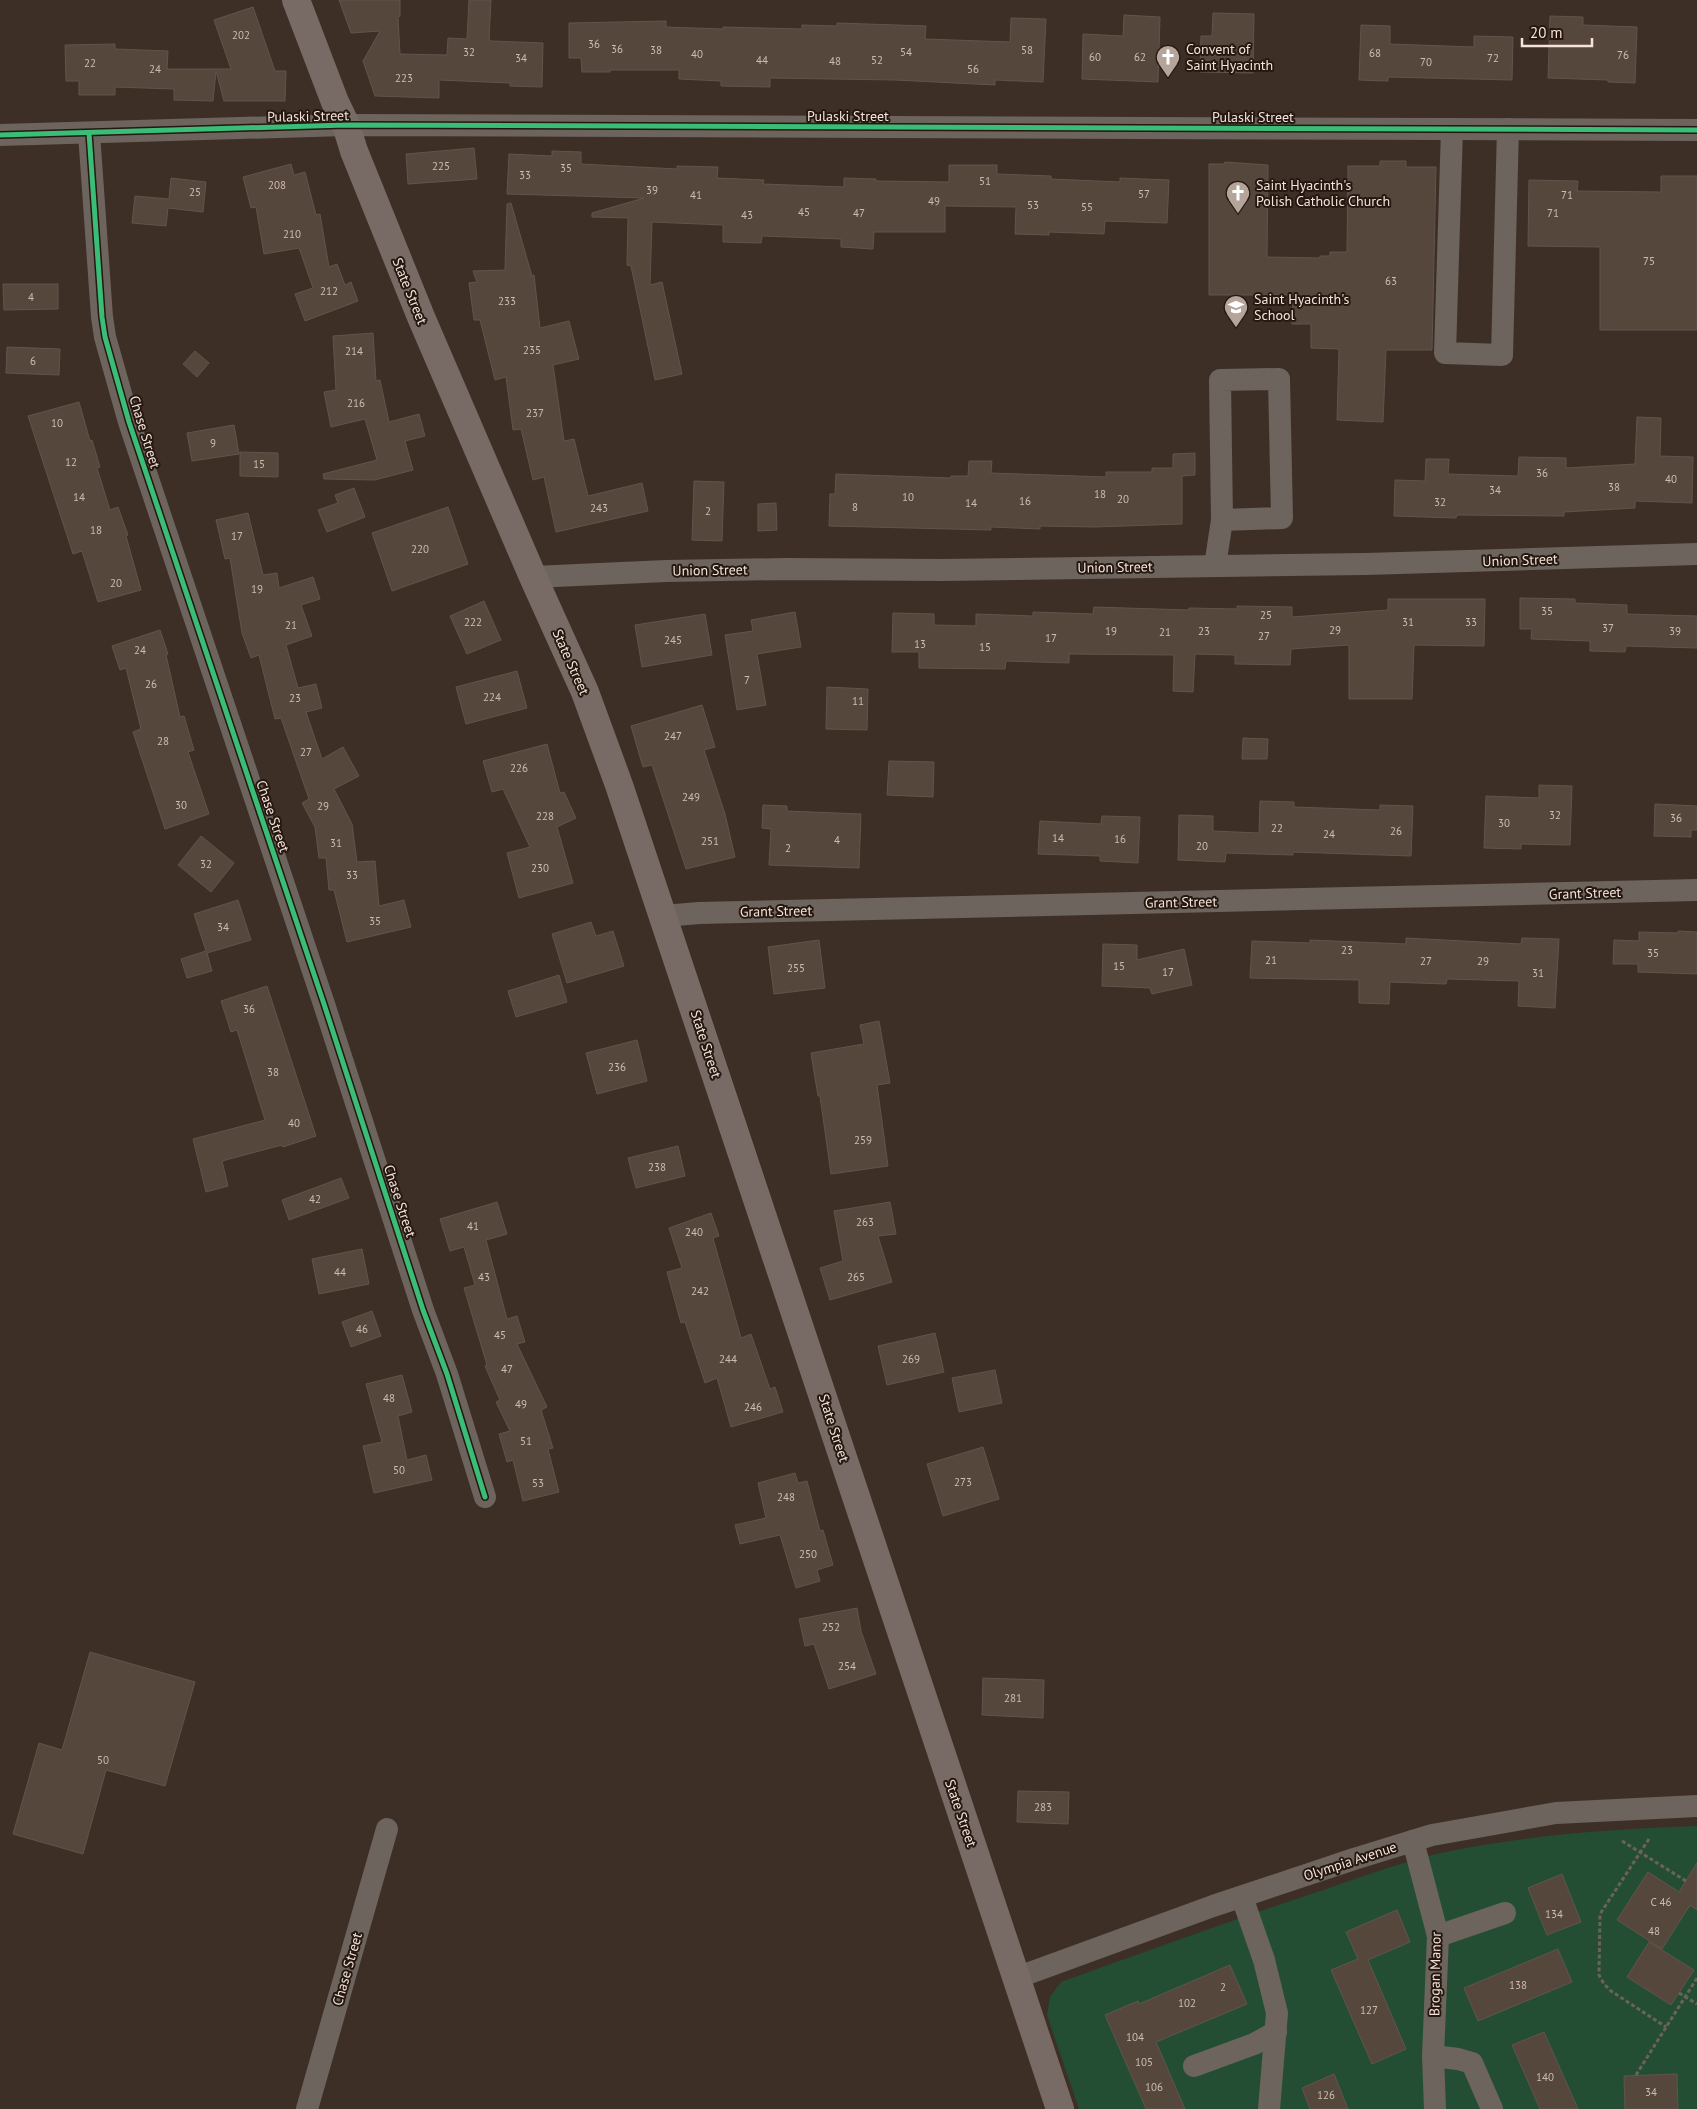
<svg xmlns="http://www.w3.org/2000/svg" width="1697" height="2109" font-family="'PT Sans',sans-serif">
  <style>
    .green { fill: #244e33 }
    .building { fill: #56473d; stroke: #61544d }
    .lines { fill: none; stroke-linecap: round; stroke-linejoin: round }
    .path { stroke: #6b625c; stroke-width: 3; stroke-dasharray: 4 2.5; stroke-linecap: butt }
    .minor { stroke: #6d645e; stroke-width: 22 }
    .major { stroke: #786b65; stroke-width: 28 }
    .cycleway-casing { stroke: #241811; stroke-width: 8 }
    .cycleway { stroke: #3abd76; stroke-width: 5 }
    .labels { text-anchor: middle; stroke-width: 4; stroke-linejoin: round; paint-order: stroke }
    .number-label { font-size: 11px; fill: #cdbcb2 }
    .poi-label { font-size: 14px; fill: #f5e3d9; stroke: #241811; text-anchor: start }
    .street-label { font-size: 14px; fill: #f5e3d9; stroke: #241811 }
  </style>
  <rect width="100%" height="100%" fill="#3d2f26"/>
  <path class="green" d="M1697 1826V2109H1079L1047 2015 1050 1997 1061 1982C1144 1952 1227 1922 1311 1894 1354 1880 1397 1863 1441 1853 1526 1835 1611 1829 1697 1826Z"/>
  <g class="building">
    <path d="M339 0H400V16L398 17 400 54 447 55 448 38 467 39 469 0H491L489 39 491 41 543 43 542 87 510 86V83L439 80V98L375 96 363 61 380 31 351 33Z"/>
    <path d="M253 7 275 71H286L285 101H224L216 71 213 101 174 100V89L115 87V95H79V81H66L65 45 115 44V49L168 51 167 69H231L214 20Z"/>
    <path d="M1213 13 1254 14 1253 73 1200 72 1201 36H1212Z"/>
    <path d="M1124 15 1160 17 1158 82 1082 79 1083 34 1123 36Z"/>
    <path d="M1550 16 1583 17V25L1637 27 1635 83 1608 82V80L1548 78Z"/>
    <path d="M1011 18 1046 19 1043 82 995 80V85L895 80 770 78V87L721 86V81L679 79V70H610V72H582L581 58H569V23L666 21V27L723 29V27L802 29V25L837 26V23L926 26 925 39 1010 42Z"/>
    <path d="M1361 25 1390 26V44L1474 47V36L1513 37 1512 80 1388 77V81L1359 80Z"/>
    <path d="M474 148 477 179 408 184 406 154Z"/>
    <path d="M552 151 581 152V164L677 169V166L718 167 717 178 764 180 763 184 844 187V178L876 179V181L949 182V165H997V174L1051 176V179L1120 182V178L1169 180 1167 223 1105 221 1104 234 1049 232V235L1015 234 1016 207 945 206V232H874L873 249 841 247V239L762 236 761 243 723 242V225L652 222 650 285 662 282 682 374 655 380 631 266 627 265 628 218 592 217V213L644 198 507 194 509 154 552 156Z"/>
    <path d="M1380 161H1406V167H1436L1432 350H1386L1383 422 1337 420 1339 349 1311 348V324H1292L1293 295H1209V164H1224L1225 162 1268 165 1267 257 1320 258V256H1330V252H1347L1348 166H1380Z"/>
    <path d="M291 164 294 175 305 172 316 215 320 214 329 267 337 264 345 285 351 282 358 301 305 321 295 294 313 288 299 248 264 254 256 207 251 208 243 177Z"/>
    <path d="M1661 176H1697V330H1600V247L1528 246 1529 180 1578 181 1577 191 1661 192Z"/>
    <path d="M171 178 206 182 203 212 168 208 166 226 132 223 135 196 169 199Z"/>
    <path d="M511 203 532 276 534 275 540 328 569 321 579 359 553 365 564 441 574 439 588 496 642 483 648 511 556 532 544 477 533 480 521 429 513 430 506 377 495 380 480 320H474L469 283 477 282 473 271 505 270 507 204Z"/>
    <path d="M3 284H58V309L4 310Z"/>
    <path d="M373 333 376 381 380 380 389 422 419 414 425 436 405 441 413 470 375 480 324 479 323 474 377 460 365 419 331 427 324 392 336 390 333 336Z"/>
    <path d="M7 347 60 349 59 375 6 373Z"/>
    <path d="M195 351 209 363 197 377 183 364Z"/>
    <path d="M79 402 90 441 92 440 100 467 97 468 110 510 118 507 128 535 126 536 141 590 98 602 82 551 73 554 28 416Z"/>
    <path d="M1637 417 1661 418 1660 456 1693 457 1692 503 1635 501V508L1564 512V516L1457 515 1456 518 1394 516 1395 480 1425 481 1426 459H1449L1448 474 1518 476 1519 457 1566 458V468L1635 464Z"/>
    <path d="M234 425 239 454 192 461 187 433Z"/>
    <path d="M240 452 278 453V477L240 476Z"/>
    <path d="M1195 453V475L1182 476V524L1095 527 1040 526V529L991 527V530L829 526 830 494H835L836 474 951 478V476H968L969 461H992L991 473 1106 477V472H1152V468H1173V454Z"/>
    <path d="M694 481 724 482 722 541 692 540Z"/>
    <path d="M354 488 365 517 327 532 318 510 338 503 335 495Z"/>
    <path d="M776 503 777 530 758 531V504Z"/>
    <path d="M448 507 468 564 392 591 372 533Z"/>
    <path d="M248 513 263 575 277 573 279 588 313 577 320 599 301 605 312 636 286 645 298 688 316 684 322 708 306 712 322 759 343 747 359 776 334 789 352 824 357 862 375 861 379 906 404 900 411 927 347 942 334 890H329L326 858H319L315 827 302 803 309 799 281 718 275 719 259 655 251 658 242 633 230 558 225 559 216 520Z"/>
    <path d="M1520 598 1575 599V603L1627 605V614L1697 616V648L1626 646 1625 652 1590 651V641L1531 639 1532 629H1520Z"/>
    <path d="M1388 599H1485L1484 646 1414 645 1412 699H1349V645L1291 649 1290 665 1235 664V655L1195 654 1193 692 1173 691 1174 655 1069 654V663L1006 661 1005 669 919 668V652H892L893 613 934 614V625L976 626V614L1033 616V612L1093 614 1094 607 1189 610V608L1237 609V606L1292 607V617L1388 610Z"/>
    <path d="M484 601 501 640 467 654 450 616Z"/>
    <path d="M795 612 801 647 757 654 766 705 737 710 725 635 753 631 751 620Z"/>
    <path d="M705 614 712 655 642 667 635 625Z"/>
    <path d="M160 630 168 654 166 655 180 717 184 716 194 750 188 752 209 814 165 829 133 732 141 729 126 668 120 670 112 646Z"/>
    <path d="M517 671 527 708 466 724 456 687Z"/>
    <path d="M827 687 868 689 867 730 826 729Z"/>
    <path d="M702 705 715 747 704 750 725 814 735 857 686 869 652 765 643 767 631 726Z"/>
    <path d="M1243 738 1268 739 1267 759H1242Z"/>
    <path d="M547 744 560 793 564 792 576 818 557 827 573 883 519 898 507 853 530 847 503 789 492 792 483 761Z"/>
    <path d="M889 761 934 762 933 797 887 795Z"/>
    <path d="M1539 785 1572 786 1570 845 1521 844V849L1484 848 1486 796 1539 798Z"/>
    <path d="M1260 801 1294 802V807L1380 810V805L1413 806 1411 856 1293 852V855L1226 853 1225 862 1178 860 1179 815 1213 816V831L1259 833Z"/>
    <path d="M1655 804 1697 806V830H1691V837L1654 836Z"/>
    <path d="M763 805 787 806V811L861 814 859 868 769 865 771 829 762 828Z"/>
    <path d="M1102 816 1140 817 1138 863 1100 861V856L1038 854 1040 821 1101 824Z"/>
    <path d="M201 836 234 863 211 892 178 865Z"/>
    <path d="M238 900 251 940 207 953 212 971 187 978 181 959 206 951 194 914Z"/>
    <path d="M591 922 596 936 613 931 624 966 567 983 552 934Z"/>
    <path d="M1678 931 1697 932V974L1638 972V964H1613L1614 940 1639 941V932L1678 933Z"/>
    <path d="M1406 938 1521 944 1522 938 1559 939 1555 1008 1518 1006 1519 981 1447 979 1446 984 1390 982 1389 1004 1359 1003V980L1250 978 1252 941 1310 943V940L1406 944Z"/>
    <path d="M819 940 825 988 774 994 768 947Z"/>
    <path d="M1103 944 1137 945V960L1184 949 1192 985 1152 994 1150 988 1102 986Z"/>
    <path d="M559 975 567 1002 516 1017 508 991Z"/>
    <path d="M267 986 316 1136 283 1147 282 1145 222 1161 228 1186 206 1192 193 1139 265 1120 237 1030 231 1032 221 1001Z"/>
    <path d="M879 1021 890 1083 877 1085 888 1166 831 1174 820 1096H818L811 1053 864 1044 860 1025Z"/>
    <path d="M637 1040 647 1081 597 1094 586 1053Z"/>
    <path d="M678 1146 685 1176 636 1188 628 1158Z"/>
    <path d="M341 1178 349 1198 289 1220 282 1200Z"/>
    <path d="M497 1202 507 1234 486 1240 507 1319 517 1316 525 1342 517 1344 547 1407 541 1410 553 1448 548 1449 559 1492 523 1501 513 1460 507 1462 499 1434 510 1431 496 1402 500 1400 485 1366 487 1365 464 1288 475 1285 464 1247 450 1251 440 1219Z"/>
    <path d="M890 1202 896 1234 878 1236 892 1282 830 1300 820 1268 843 1261 834 1211Z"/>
    <path d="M711 1213 719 1236 713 1238 741 1338 751 1334 770 1389 775 1387 783 1412 731 1427 717 1378 705 1383 685 1322 681 1323 667 1272 682 1268 669 1228Z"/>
    <path d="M362 1249 369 1284 319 1294 312 1259Z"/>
    <path d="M372 1311 381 1336 351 1347 342 1322Z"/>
    <path d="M935 1333 944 1372 887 1385 878 1346Z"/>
    <path d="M995 1370 1002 1403 959 1412 952 1378Z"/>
    <path d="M402 1375 412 1412 398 1416 407 1460 426 1455 432 1480 374 1493 363 1446 382 1442 366 1384Z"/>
    <path d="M983 1447 999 1499 943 1516 927 1464Z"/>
    <path d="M795 1473 798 1483 807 1481 820 1531 823 1530 833 1565 817 1570 820 1581 796 1588 780 1535 740 1544 735 1525 766 1518 758 1483Z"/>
    <path d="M857 1608 861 1631 876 1674 829 1689 814 1644 805 1646 799 1619Z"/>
    <path d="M90 1652 195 1682 165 1786 106 1770 83 1854 13 1834 39 1743 62 1750Z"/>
    <path d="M983 1678 1044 1680 1043 1718 982 1715Z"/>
    <path d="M1018 1791 1069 1792 1068 1824 1017 1822Z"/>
    <path d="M1697 1863V1910L1690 1905 1662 1949 1617 1920 1648 1872 1679 1892Z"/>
    <path d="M1562 1874 1581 1922 1547 1935 1528 1888Z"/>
    <path d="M1397 1910 1410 1942 1368 1960 1406 2049 1372 2064 1331 1970 1358 1959 1346 1932Z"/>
    <path d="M1649 1942 1694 1970 1671 2005 1627 1977Z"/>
    <path d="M1558 1949 1572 1982 1478 2021 1464 1988Z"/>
    <path d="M1230 1965 1247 2004 1156 2042 1185 2109H1146L1105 2015 1138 2001 1139 2004Z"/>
    <path d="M1544 2032 1578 2109H1540L1512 2045Z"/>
    <path d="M1334 2074 1348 2109H1310L1302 2088Z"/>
    <path d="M1677 2074 1678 2109H1625L1624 2076Z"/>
  </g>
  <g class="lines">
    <g class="path">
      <path d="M1649 1839 1600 1914 1599 1975 1604 1984 1611 1991 1666 2027"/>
      <path d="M1622 1841 1686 1881"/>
      <path d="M1679 1993 1697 2004"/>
      <path d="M1636 2075 1697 1978"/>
    </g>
    <g class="minor">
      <path d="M1452 129 1445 353 1502 355 1508 129"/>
      <path d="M89 133 102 317 105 337 129 422 324 1004 423 1310 447 1374 485 1497"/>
      <path d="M0 135 346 125 1697 130"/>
      <path d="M1215 566 1222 520 1220 380 1279 379 1282 518 1222 520"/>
      <path d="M533 577 666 571 786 569 942 570 1366 564 1697 554"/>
      <path d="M664 916 699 913 1697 890"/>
      <path d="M1413 1841 1438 1936 1433 2056 1435 2109"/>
      <path d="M1242 1897 1264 1960 1277 2013 1269 2109"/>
      <path d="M1438 1936 1505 1913"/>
      <path d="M1016 1978 1213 1906 1354 1859 1432 1835 1556 1813 1697 1806"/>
      <path d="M1433 2056 1458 2059 1472 2063 1492 2109"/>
      <path d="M1194 2066 1254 2044 1276 2032"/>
      <path d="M307 2109 387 1829"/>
    </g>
    <path class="major" d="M296 0 335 102 346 125 354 151 421 317 533 577 585 692 619 785 1060 2109"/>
    <g class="cycleway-casing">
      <g id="cycleway">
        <path d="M89 133 102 317 105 337 129 422 324 1004 423 1310 447 1374 485 1497"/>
        <path d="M0 135 346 125 1697 130"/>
      </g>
    </g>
    <use href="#cycleway" class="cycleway"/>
  </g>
  <defs>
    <g id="church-pin" transform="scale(1.25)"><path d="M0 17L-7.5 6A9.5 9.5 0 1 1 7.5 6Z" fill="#b5a49a" stroke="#241811"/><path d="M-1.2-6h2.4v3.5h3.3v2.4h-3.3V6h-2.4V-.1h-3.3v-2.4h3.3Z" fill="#fff"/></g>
    <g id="school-pin" transform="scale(1.25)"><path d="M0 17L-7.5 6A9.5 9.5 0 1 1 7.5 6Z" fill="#b5a49a" stroke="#241811"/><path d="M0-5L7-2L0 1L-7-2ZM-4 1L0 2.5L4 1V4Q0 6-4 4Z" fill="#fff"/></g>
  </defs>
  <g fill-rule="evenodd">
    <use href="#church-pin" x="1168" y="57"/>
    <use href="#church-pin" x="1238" y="193"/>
    <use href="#school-pin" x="1236" y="307"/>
  </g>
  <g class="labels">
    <g class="number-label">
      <text x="241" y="39">202</text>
      <text x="594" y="48">36</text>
      <text x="617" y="53">36</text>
      <text x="656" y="54">38</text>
      <text x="1027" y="54">58</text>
      <text x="469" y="56">32</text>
      <text x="906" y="56">54</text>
      <text x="1375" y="57">68</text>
      <text x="697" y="58">40</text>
      <text x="1623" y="59">76</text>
      <text x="1095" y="61">60</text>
      <text x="1140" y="61">62</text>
      <text x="521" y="62">34</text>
      <text x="1493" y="62">72</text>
      <text x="762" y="64">44</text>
      <text x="877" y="64">52</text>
      <text x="835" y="65">48</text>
      <text x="1426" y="66">70</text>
      <text x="90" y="67">22</text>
      <text x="155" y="73">24</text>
      <text x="973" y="73">56</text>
      <text x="404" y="82">223</text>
      <text x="441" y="170">225</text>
      <text x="566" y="172">35</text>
      <text x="525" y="179">33</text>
      <text x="985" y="185">51</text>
      <text x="277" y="189">208</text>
      <text x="652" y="194">39</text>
      <text x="195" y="196">25</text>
      <text x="1144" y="198">57</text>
      <text x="696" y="199">41</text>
      <text x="1567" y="199">71</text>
      <text x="934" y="205">49</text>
      <text x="1033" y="209">53</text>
      <text x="1087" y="211">55</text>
      <text x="804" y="216">45</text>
      <text x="859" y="217">47</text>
      <text x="1553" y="217">71</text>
      <text x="747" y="219">43</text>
      <text x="292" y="238">210</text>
      <text x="1649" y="265">75</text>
      <text x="1391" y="285">63</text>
      <text x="329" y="295">212</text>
      <text x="31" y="301">4</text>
      <text x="507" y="305">233</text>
      <text x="532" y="354">235</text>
      <text x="354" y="355">214</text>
      <text x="33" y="365">6</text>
      <text x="356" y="407">216</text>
      <text x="535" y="417">237</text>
      <text x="57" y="427">10</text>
      <text x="213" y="447">9</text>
      <text x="71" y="466">12</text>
      <text x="259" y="468">15</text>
      <text x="1542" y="477">36</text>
      <text x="1671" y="483">40</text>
      <text x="1614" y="491">38</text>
      <text x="1495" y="494">34</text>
      <text x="1100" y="498">18</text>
      <text x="79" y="501">14</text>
      <text x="908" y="501">10</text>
      <text x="1123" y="503">20</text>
      <text x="1025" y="505">16</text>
      <text x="1440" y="506">32</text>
      <text x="971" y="507">14</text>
      <text x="855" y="511">8</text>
      <text x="599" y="512">243</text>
      <text x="708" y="515">2</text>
      <text x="96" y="534">18</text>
      <text x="237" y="540">17</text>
      <text x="420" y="553">220</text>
      <text x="116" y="587">20</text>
      <text x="257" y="593">19</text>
      <text x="1547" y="615">35</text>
      <text x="1266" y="619">25</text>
      <text x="473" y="626">222</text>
      <text x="1408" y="626">31</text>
      <text x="1471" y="626">33</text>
      <text x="291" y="629">21</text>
      <text x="1608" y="632">37</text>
      <text x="1335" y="634">29</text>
      <text x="1111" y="635">19</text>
      <text x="1204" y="635">23</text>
      <text x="1675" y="635">39</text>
      <text x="1165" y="636">21</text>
      <text x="1264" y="640">27</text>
      <text x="1051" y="642">17</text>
      <text x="673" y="644">245</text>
      <text x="920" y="648">13</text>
      <text x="985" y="651">15</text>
      <text x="140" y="654">24</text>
      <text x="747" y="684">7</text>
      <text x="151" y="688">26</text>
      <text x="492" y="701">224</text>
      <text x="295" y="702">23</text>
      <text x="858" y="705">11</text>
      <text x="673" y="740">247</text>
      <text x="163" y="745">28</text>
      <text x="306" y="756">27</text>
      <text x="519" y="772">226</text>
      <text x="691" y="801">249</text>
      <text x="181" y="809">30</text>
      <text x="323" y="810">29</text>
      <text x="1555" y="819">32</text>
      <text x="545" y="820">228</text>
      <text x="1676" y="822">36</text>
      <text x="1504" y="827">30</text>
      <text x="1277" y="832">22</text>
      <text x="1396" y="835">26</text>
      <text x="1329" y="838">24</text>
      <text x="1058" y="842">14</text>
      <text x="1120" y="843">16</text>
      <text x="837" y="844">4</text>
      <text x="710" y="845">251</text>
      <text x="336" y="847">31</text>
      <text x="1202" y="850">20</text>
      <text x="788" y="852">2</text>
      <text x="206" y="868">32</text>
      <text x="540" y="872">230</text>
      <text x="352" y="879">33</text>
      <text x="375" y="925">35</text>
      <text x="223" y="931">34</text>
      <text x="1347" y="954">23</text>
      <text x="1653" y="957">35</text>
      <text x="1271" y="964">21</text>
      <text x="1426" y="965">27</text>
      <text x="1483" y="965">29</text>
      <text x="1119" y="970">15</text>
      <text x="796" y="972">255</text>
      <text x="1168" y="976">17</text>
      <text x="1538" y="977">31</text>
      <text x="249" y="1013">36</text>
      <text x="617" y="1071">236</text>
      <text x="273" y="1076">38</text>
      <text x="294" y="1127">40</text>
      <text x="863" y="1144">259</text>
      <text x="657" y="1171">238</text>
      <text x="315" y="1203">42</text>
      <text x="865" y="1226">263</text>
      <text x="473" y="1230">41</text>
      <text x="694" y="1236">240</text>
      <text x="340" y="1276">44</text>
      <text x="484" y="1281">43</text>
      <text x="856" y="1281">265</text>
      <text x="700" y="1295">242</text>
      <text x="362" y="1333">46</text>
      <text x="500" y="1339">45</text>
      <text x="728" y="1363">244</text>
      <text x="911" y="1363">269</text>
      <text x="507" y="1373">47</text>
      <text x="389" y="1402">48</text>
      <text x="521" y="1408">49</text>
      <text x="753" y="1411">246</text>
      <text x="526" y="1445">51</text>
      <text x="399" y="1474">50</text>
      <text x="963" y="1486">273</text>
      <text x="538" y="1487">53</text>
      <text x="786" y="1501">248</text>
      <text x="808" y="1558">250</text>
      <text x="831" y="1631">252</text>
      <text x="847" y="1670">254</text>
      <text x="1013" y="1702">281</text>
      <text x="103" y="1764">50</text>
      <text x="1043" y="1811">283</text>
      <text x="1661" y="1906">C 46</text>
      <text x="1554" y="1918">134</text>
      <text x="1654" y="1935">48</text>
      <text x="1518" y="1989">138</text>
      <text x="1223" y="1991">2</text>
      <text x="1187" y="2007">102</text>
      <text x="1369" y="2014">127</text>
      <text x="1135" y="2041">104</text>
      <text x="1144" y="2066">105</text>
      <text x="1545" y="2081">140</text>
      <text x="1154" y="2091">106</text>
      <text x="1651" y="2096">34</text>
      <text x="1326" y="2099">126</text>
    </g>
    <g class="poi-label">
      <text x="1186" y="54">Convent of<tspan x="1186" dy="16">Saint Hyacinth</tspan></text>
      <text x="1256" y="190">Saint Hyacinth's<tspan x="1256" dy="16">Polish Catholic Church</tspan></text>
      <text x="1254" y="304">Saint Hyacinth's<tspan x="1254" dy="16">School</tspan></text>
    </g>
    <g class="street-label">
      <text transform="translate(308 116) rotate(-1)" y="5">Pulaski Street</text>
      <text x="848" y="121">Pulaski Street</text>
      <text x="1253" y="122">Pulaski Street</text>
      <text transform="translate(410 291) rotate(68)" y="5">State Street</text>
      <text transform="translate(145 432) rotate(73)" y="5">Chase Street</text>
      <text transform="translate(1520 560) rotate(-2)" y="5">Union Street</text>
      <text transform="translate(1115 567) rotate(-1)" y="5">Union Street</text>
      <text transform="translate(710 570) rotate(-1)" y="5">Union Street</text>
      <text transform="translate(571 662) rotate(66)" y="5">State Street</text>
      <text transform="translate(273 816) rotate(71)" y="5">Chase Street</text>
      <text transform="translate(1585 893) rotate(-2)" y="5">Grant Street</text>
      <text transform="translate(1181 902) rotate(-1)" y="5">Grant Street</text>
      <text transform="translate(776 911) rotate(-1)" y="5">Grant Street</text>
      <text transform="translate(706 1044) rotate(72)" y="5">State Street</text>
      <text transform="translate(400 1201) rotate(72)" y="5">Chase Street</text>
      <text transform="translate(834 1428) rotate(72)" y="5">State Street</text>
      <text transform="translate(961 1813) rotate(71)" y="5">State Street</text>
      <text transform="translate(1350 1861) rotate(-18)" y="5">Olympia Avenue</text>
      <text transform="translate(347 1969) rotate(-74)" y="5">Chase Street</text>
      <text transform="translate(1435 1974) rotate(-89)" y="5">Brogan Manor</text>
    </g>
  </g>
  <path d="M1522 38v8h70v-8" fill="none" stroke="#f5e3d9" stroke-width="2.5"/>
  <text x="1530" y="38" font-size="15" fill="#f5e3d9" stroke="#241811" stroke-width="4" paint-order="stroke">20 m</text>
</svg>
